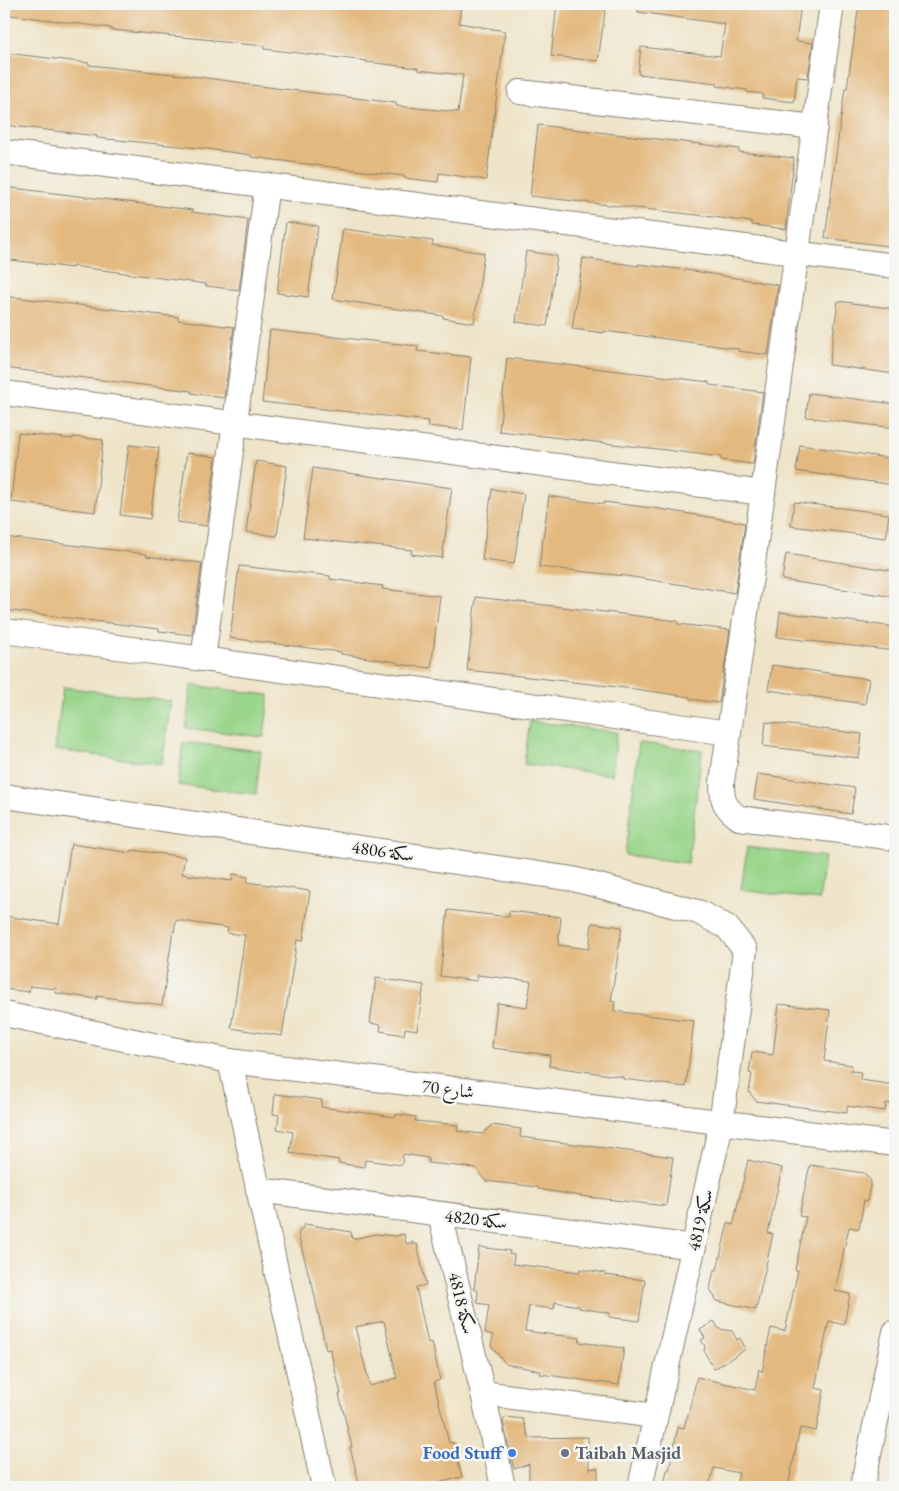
<svg xmlns="http://www.w3.org/2000/svg" width="899" height="1491" font-family="'EB Garamond',Amiri,serif">
  <style>
    .green { fill: #99d58a; stroke: #5a7853 }
    .building { fill: #e3b97f; fill-rule: evenodd }
    .lines { fill: none; stroke-linecap: round; stroke-linejoin: round }
    .minor-casing { stroke: #858072; stroke-width: 26 }
    .minor { stroke: #fff; stroke-width: 24 }
    .shop-dot { fill: #3f7fe0; stroke: #f6f6f2; stroke-width: 2 }
    .worship-dot { fill: #6b7280; stroke: #f6f6f2; stroke-width: 2 }
    .labels { text-anchor: middle; stroke-width: 5; stroke-linejoin: round; paint-order: stroke }
    .street-label { font-size: 18px; fill: #1c1c1c; stroke: #f6f6f2 }
    .shop-label { font-size: 18px; font-weight: bold; fill: #366cbe; stroke: #f6f6f2; text-anchor: end }
    .worship-label { font-size: 18px; font-weight: bold; fill: #5b616d; stroke: #f6f6f2; text-anchor: start }
  </style>
  <rect width="100%" height="100%" fill="#f6f6f2"/>
  <filter id="ink" filterUnits="userSpaceOnUse"><feTurbulence type="fractalNoise" baseFrequency=".02" numOctaves="2"/><feDisplacementMap in="SourceGraphic" scale="10" xChannelSelector="R" yChannelSelector="G"/><feConvolveMatrix kernelMatrix="1 2 1 2 8 2 1 2 1" color-interpolation-filters="sRGB"/></filter>
  <filter id="wash" filterUnits="userSpaceOnUse"><feTurbulence type="fractalNoise" baseFrequency=".0096" numOctaves="4" result="noise"/><feDisplacementMap in="SourceGraphic" scale="20" xChannelSelector="R" yChannelSelector="G"/><feGaussianBlur stdDeviation="1.12" result="paint"/><feColorMatrix in="noise" values="0 0 0 0 0 0 0 0 0 0 0 0 0 0 0 0 0 1.4 0 .05"/><feComposite in="paint" operator="in"/></filter>
  <g filter="url(#wash)">
    <rect width="100%" height="100%" fill="#eee4c8"/>
    <g class="green">
      <path d="M191 685 269 695 264 737 186 728Z"/>
      <path d="M63 687 171 701 162 764 55 750Z"/>
      <path d="M530 721 617 732 612 775 524 764Z"/>
      <path d="M183 742 261 751 256 794 178 785Z"/>
      <path d="M639 743 702 750 688 863 625 855Z"/>
      <path d="M747 847 825 857 819 900 741 890Z"/>
    </g>
    <g id="blocks">
      <g class="building">
        <path d="M4 4H461L459 23 505 31 486 180 439 173 438 182 404 178V176L251 157V155L200 148 97 138V136L4 125V72L6 53 89 63V65L192 76 243 83V84L396 103V106L458 112 463 75 418 70V68L366 62 367 61 264 49V46L213 41V40L111 30V28L4 14Z"/>
        <path d="M557 4H606L598 61 551 56Z"/>
        <path d="M639 4H801L796 41 813 43 808 78 797 77 794 102 762 98 763 94 747 92V90L717 86V83L638 74 641 47 720 56 725 24 638 12Z"/>
        <path d="M859 4 895 7V247L825 238 845 88H847Z"/>
        <path d="M538 125 683 142 739 149V152L794 158 786 229 752 225V222L697 215 530 196Z"/>
        <path d="M4 187 193 210 192 212 248 220 239 290 206 286V284L72 266V268L4 259Z"/>
        <path d="M286 222 318 226 308 297 277 293Z"/>
        <path d="M343 229 433 241 432 245 484 253 474 323 443 318V316L333 299Z"/>
        <path d="M526 251 557 256 547 326 516 322Z"/>
        <path d="M583 258 638 266V264L694 271 778 285 768 355 738 351 739 349 659 338 604 331V333L572 329Z"/>
        <path d="M4 296 178 317V320L234 327 224 398 191 393 192 391 4 368Z"/>
        <path d="M838 301 895 309V374L829 365Z"/>
        <path d="M270 330 418 346 417 351 471 357 463 430 428 426 429 421 262 402Z"/>
        <path d="M507 358 653 375 709 382V385L763 392 753 464 721 460V457L666 450 499 431Z"/>
        <path d="M809 393 895 404V428L806 417Z"/>
        <path d="M18 433 73 439V437L103 440 95 512 11 502Z"/>
        <path d="M129 445 159 448 150 519 120 515Z"/>
        <path d="M800 445 895 459 894 485 796 471Z"/>
        <path d="M187 453 216 457 207 526 177 522Z"/>
        <path d="M256 461 287 466 277 536 246 532Z"/>
        <path d="M313 468 452 488 442 558 411 554 412 550 303 538Z"/>
        <path d="M492 489 524 494 514 564 482 560Z"/>
        <path d="M549 496 604 504V502L660 509 745 523 735 593 626 576 539 567Z"/>
        <path d="M794 502 889 514 886 538 791 526Z"/>
        <path d="M4 537 147 554 146 556 202 563 192 635 159 631V629L4 610Z"/>
        <path d="M786 554 895 571V597L782 580Z"/>
        <path d="M239 566 330 576V579L383 586 382 589 440 596 431 668 397 664V662L341 654V652L230 638Z"/>
        <path d="M476 597 622 614 678 621V624L730 630 719 703 690 699V697L635 689 467 670Z"/>
        <path d="M780 612 895 627V651L777 637Z"/>
        <path d="M772 665 869 679 865 704 768 690Z"/>
        <path d="M766 722 862 734 859 758 763 746Z"/>
        <path d="M758 774 855 788 851 814 754 799Z"/>
        <path d="M71 844 131 853 132 850 185 857 182 874 232 881 233 874 248 877 247 882 310 891 303 941 297 940 282 1036 231 1028 245 935 227 933 228 928 176 920 174 932 173 931 162 1005 97 996V999L56 993 57 989 30 986 29 992 4 989V916L59 924Z"/>
        <path d="M448 910 509 917V911L561 917 558 945 589 949 592 923 622 927 611 1001 615 1002 614 1011 694 1021 686 1087 623 1079V1077L549 1066 550 1055 492 1048 497 1003 527 1007 531 981 477 975V981L440 976Z"/>
        <path d="M376 978 424 985 417 1030 405 1028 404 1035 380 1031 381 1025 370 1023Z"/>
        <path d="M779 1004 830 1010 824 1061 852 1065 851 1071 861 1072 860 1080 895 1085 894 1104 886 1103 885 1111 847 1106V1113L756 1101 749 1092 752 1074 749 1073 752 1052 773 1055Z"/>
        <path d="M275 1094 322 1100 321 1107 396 1117V1114L416 1117 415 1121 458 1125 457 1131 482 1134 492 1125 521 1129 520 1137 673 1157 666 1206 580 1196 538 1189V1187L485 1181 476 1168 428 1163V1158L403 1154 402 1165 365 1160 364 1167 338 1163 339 1160 290 1153 293 1132 277 1129 279 1115 273 1114Z"/>
        <path d="M748 1160 782 1168 768 1233 773 1234 756 1310 717 1301 710 1289 714 1270H717L728 1223 733 1225Z"/>
        <path d="M810 1165 864 1173 871 1181 867 1201 864 1200 859 1229 849 1227 835 1291 850 1294 844 1325 829 1321 815 1388 824 1390 816 1431 800 1428 788 1487H736L739 1473 714 1468 709 1487H676L664 1485 667 1470H669L678 1427 684 1428 686 1419H687L697 1377 755 1390 759 1369 762 1372 771 1328 785 1331 798 1270H795L806 1217 799 1216Z"/>
        <path d="M305 1224 351 1232 352 1239 376 1234 395 1236 404 1234 406 1244 413 1242V1245L417 1244 426 1285 416 1287 428 1343 432 1342 440 1380 434 1382 449 1443 453 1442 462 1477 420 1487H360L350 1447H352L339 1394H341L330 1349 326 1350 312 1283H311L298 1234ZM384 1321 397 1378 370 1386 355 1327Z"/>
        <path d="M479 1247 510 1251 509 1254 514 1255 513 1264 580 1272V1269L605 1273V1275L645 1280 639 1321 609 1317 610 1313 579 1308V1306L555 1302 554 1309 529 1306 525 1331 580 1338 579 1342 624 1348 619 1385 540 1374 541 1371 506 1364 491 1346 493 1335 485 1333 489 1305 477 1303 478 1290 474 1289Z"/>
        <path d="M714 1321 719 1329 732 1331 737 1340 740 1338 746 1349 714 1369 704 1351 705 1346 701 1340 705 1338 700 1330Z"/>
        <path d="M506 1417 523 1419 529 1438 588 1437 589 1469 598 1468V1487H529V1464L514 1469 503 1421Z"/>
      </g>
    </g>
  </g>
  <g filter="url(#ink)">
    <use href="#blocks" fill-opacity="0" stroke="#858072" stroke-width="1"/>
    <g class="lines">
      <g class="minor-casing">
        <g id="minor">
          <path d="M832 4 722 782C722 800 723 806 739 818L895 838"/>
          <path d="M520 92 815 127"/>
          <path d="M4 152 895 266"/>
          <path d="M4 393 763 493"/>
          <path d="M4 631 729 733"/>
          <path d="M203 659 267 185"/>
          <path d="M4 796 573 879 698 912 727 927 745 950 721 1124 640 1487"/>
          <path d="M4 1014 230 1061 895 1144"/>
          <path d="M230 1061 324 1487"/>
          <path d="M258 1190 694 1247"/>
          <path d="M440 1214 483 1393 503 1487"/>
          <path d="M483 1393 655 1416"/>
          <path d="M862 1487 895 1332"/>
        </g>
      </g>
      <use href="#minor" class="minor"/>
    </g>
  </g>
  <circle class="shop-dot" cx="512" cy="1453" r="5"/>
  <circle class="worship-dot" cx="565" cy="1453" r="5"/>
  <g class="labels">
    <g class="street-label">
      <text transform="translate(383 851) rotate(8)" y="6">سكة 4806</text>
      <text transform="translate(448 1089) rotate(7)" y="6">شارع 70</text>
      <text transform="translate(476 1219) rotate(7)" y="6">سكة 4820</text>
      <text transform="translate(700 1220) rotate(-77)" y="6">سكة 4819</text>
      <text transform="translate(462 1303) rotate(76)" y="6">سكة 4818</text>
    </g>
    <g class="shop-label">
      <text x="502" y="1459">Food Stuff</text>
    </g>
    <g class="worship-label">
      <text x="575" y="1459">Taibah Masjid</text>
    </g>
  </g>
  <rect width="899" height="1491" fill="none" stroke="#f6f6f2" stroke-width="20"/>
</svg>
